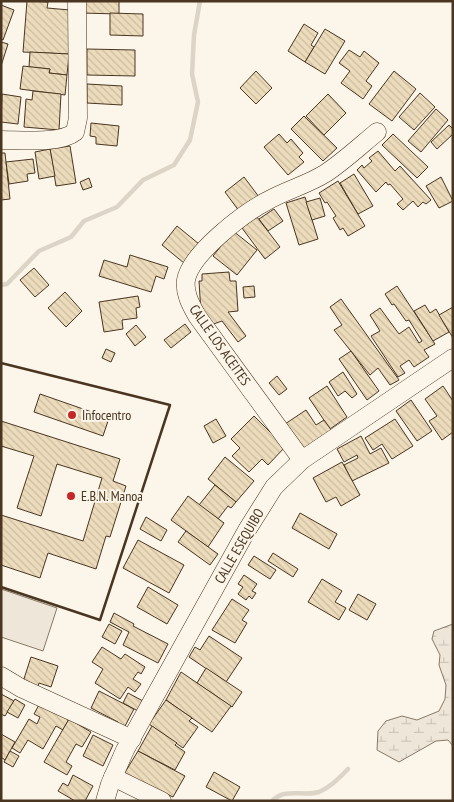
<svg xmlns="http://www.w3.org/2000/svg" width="454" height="802" font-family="'PT Sans Narrow',sans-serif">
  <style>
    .wetland { fill: url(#wetland-marsh); stroke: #887966 }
    .pitch { fill: #ede6d9; stroke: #887966 }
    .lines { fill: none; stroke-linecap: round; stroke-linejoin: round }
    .stream { stroke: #dcd4c6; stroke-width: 4.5 }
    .building { fill: url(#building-back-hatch); stroke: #4a3520 }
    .minor-casing { stroke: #4a3520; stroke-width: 19 }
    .minor { stroke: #fbf6e9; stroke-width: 18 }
    .wall { stroke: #4a3520; stroke-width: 2.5 }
    .poi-dot { fill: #c62828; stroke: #fbf6e9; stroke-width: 2 }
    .labels { text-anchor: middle; stroke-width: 4; stroke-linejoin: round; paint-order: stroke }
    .street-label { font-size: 14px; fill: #4a3520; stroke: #fbf6e9 }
    .poi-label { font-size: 14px; fill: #4a3520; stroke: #fbf6e9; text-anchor: start }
  </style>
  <defs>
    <pattern id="wetland-marsh" width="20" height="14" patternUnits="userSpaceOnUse" patternTransform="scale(1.25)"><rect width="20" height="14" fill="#ede6d9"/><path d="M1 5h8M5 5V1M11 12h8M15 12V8" fill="none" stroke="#cdc6ba"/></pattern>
    <pattern id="building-back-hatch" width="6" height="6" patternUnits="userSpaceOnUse" patternTransform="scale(1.25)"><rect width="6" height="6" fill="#ecdcbc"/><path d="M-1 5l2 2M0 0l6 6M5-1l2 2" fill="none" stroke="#ccbda1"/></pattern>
  </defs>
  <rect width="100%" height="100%" fill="#fbf6e9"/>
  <path class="wetland" d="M453 624V746L448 740 436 741 399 762 377 750 378 731 386 721 402 716 417 720 439 711 445 699 446 685 439 665 440 655 432 639 434 631Z"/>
  <path class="pitch" d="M1 589 57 608 43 651 1 637Z"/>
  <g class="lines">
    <g class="stream">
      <path d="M1 285 7 284 39 251 71 237 84 221 117 207 143 180 174 165 190 140 198 102 192 74 194 35 200 1"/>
      <path d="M272 801C286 787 303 797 319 792 331 787 339 778 348 769"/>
    </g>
  </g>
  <g class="building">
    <path d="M27 1 48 2 47 8 70 10 69 54 23 52Z"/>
    <path d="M81 1H119V14L81 13Z"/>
    <path d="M1 5 14 10 3 40 1 39Z"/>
    <path d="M110 13 143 14V36L110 35Z"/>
    <path d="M304 24 318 33 311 45 314 47 305 62 288 51Z"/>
    <path d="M325 29 345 41 325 74 305 62Z"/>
    <path d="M1 42 8 44 1 66Z"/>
    <path d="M87 49 135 50V76L87 75Z"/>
    <path d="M349 50 360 57 364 51 379 63 366 81 372 86 363 99 341 83 350 71 339 63Z"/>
    <path d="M30 52 69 54 67 75 49 73 50 69 29 67Z"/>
    <path d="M23 66 50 69 49 73 67 75 65 95 20 89Z"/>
    <path d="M256 71 272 88 256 104 240 88Z"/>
    <path d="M394 71 416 89 392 121 369 104Z"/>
    <path d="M87 84 122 86V105L87 103Z"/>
    <path d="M33 91 61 94 59 130 24 127 26 99 32 100Z"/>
    <path d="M420 93 435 107 414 130 399 117Z"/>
    <path d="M2 94 21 97 18 124 1 122Z"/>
    <path d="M328 94 346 113 324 135 306 116Z"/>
    <path d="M436 109 448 120 421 152 408 141Z"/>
    <path d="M304 116 337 148 323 161 291 129Z"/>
    <path d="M91 123 119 126 117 146 96 144V137L90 136Z"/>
    <path d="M449 125 453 129V134L437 149 431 142Z"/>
    <path d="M279 134 287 143 291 139 303 153 299 157 304 162 288 175 264 147Z"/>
    <path d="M393 134 428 167 417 178 382 145Z"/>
    <path d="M70 146 76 183 56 186 50 149Z"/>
    <path d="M50 149 55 176 39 179 35 152Z"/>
    <path d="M378 151 395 171 400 166 431 200 426 204 423 202 418 207 413 201 403 210 397 204 403 199 390 184 388 185 386 182 376 192 357 170 362 165 364 168 372 161 369 158Z"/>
    <path d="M1 153H5L10 199 1 200Z"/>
    <path d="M33 159 35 173 27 174 28 181 9 184 6 162Z"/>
    <path d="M354 174 373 206 358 214 340 183Z"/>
    <path d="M244 177 259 197 239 211 225 192Z"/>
    <path d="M441 177 453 201 439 208 426 186Z"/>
    <path d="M89 178 92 187 83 190 80 182Z"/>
    <path d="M338 181 365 226 348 236 343 228 340 230 333 218 336 216 327 202 325 203 319 193Z"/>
    <path d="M305 197 318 239 299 245 286 203Z"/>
    <path d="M320 198 325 216 312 220 306 202Z"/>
    <path d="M274 209 283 221 268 231 259 219Z"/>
    <path d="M257 217 280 247 265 259 242 228Z"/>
    <path d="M177 226 199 244 184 263 162 245Z"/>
    <path d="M233 231 257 250 237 275 213 256Z"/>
    <path d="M130 255 168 267 164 279 156 276 151 292 99 276 104 260 127 267Z"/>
    <path d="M34 268 49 285 35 297 20 280Z"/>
    <path d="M229 272 230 281H236L238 311 228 312 246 336 238 342 222 321 208 326 201 313 199 281H202V274Z"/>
    <path d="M254 286 255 297 244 298 243 287Z"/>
    <path d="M397 286 435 344 424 350 429 357 414 367 409 360 400 366 405 373 398 377 371 336 380 331 370 315 380 308 399 334 409 327 419 343 422 341 409 320 406 321 394 304 392 305 385 294Z"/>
    <path d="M65 292 82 311 66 327 48 308Z"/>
    <path d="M138 296 140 307 136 308 137 318 122 320 123 329 104 332 99 302Z"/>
    <path d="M341 299 399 380 390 385 378 368 370 375 334 330 342 325 330 307Z"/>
    <path d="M425 305 430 313 436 309 449 332 433 341 414 311Z"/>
    <path d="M453 307V338L439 315Z"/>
    <path d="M185 324 191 332 171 348 164 340Z"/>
    <path d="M136 325 146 337 135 346 126 334Z"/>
    <path d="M106 349 115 353 111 362 102 358Z"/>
    <path d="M351 351 379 391 367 400 339 359Z"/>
    <path d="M343 372 357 394 352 398 345 391 338 396 329 382Z"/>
    <path d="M277 376 287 389 279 395 269 383Z"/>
    <path d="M327 386 347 417 330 429 309 398Z"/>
    <path d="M443 386 453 401V432L442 440 429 421 437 416 425 399Z"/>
    <path d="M40 394 109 418 103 436 34 412Z"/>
    <path d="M411 400 432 431 417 441 396 411Z"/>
    <path d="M306 410 316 425 324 420 332 431 303 450 285 424Z"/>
    <path d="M254 416 285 447 268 465 262 459 249 472 232 456 240 448 231 439Z"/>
    <path d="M216 419 226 436 213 443 204 426Z"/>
    <path d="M395 419 413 446 392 459 382 444 373 450 365 438Z"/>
    <path d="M1 421 120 459 113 481 126 486 110 537 106 536 96 569 48 553 40 578 1 565V515L83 541 102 478 57 464 41 516 17 508 34 456 1 446Z"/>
    <path d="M361 436 370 454 381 448 389 463 352 481 344 465 358 458 357 455 344 462 337 449Z"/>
    <path d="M225 457 254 481 236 502 208 479Z"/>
    <path d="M342 462 360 495 341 506 336 497 326 502 313 478Z"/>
    <path d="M215 485 236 502 231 508 228 506 218 519 199 505Z"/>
    <path d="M188 496 224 523 208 547 171 520Z"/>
    <path d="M300 513 337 534 329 549 292 528Z"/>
    <path d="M146 517 167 530 161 541 140 529Z"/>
    <path d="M186 531 218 554 210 565 178 542Z"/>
    <path d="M138 540 184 565 169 593 123 568Z"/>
    <path d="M273 553 298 569 293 577 268 561Z"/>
    <path d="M254 556 276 570 270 579 248 565Z"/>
    <path d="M244 575 257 584 252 591 256 593 252 599 249 596 246 600 238 594 243 587 238 584Z"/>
    <path d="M322 579 342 591 335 602 346 608 339 620 308 602Z"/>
    <path d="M148 587 178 605 167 624 137 607Z"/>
    <path d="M358 594 376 604 367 620 349 610Z"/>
    <path d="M232 599 249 610 242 620 247 623 235 643 212 630Z"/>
    <path d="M114 613 134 624 133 626 168 644 158 663 123 645 129 632 110 622Z"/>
    <path d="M109 624 122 631 115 644 102 637Z"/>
    <path d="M209 636 242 658 226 682 189 657 195 647 200 650Z"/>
    <path d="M102 647 121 659 125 654 145 667 141 674 138 672 133 679 141 684 135 692 128 687 120 699 95 683 103 669 92 662Z"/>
    <path d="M31 657 58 666 51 687 39 683 37 690 22 685Z"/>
    <path d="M206 668 242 692 232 707 197 683Z"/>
    <path d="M181 672 231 706 212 732 166 700Z"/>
    <path d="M99 691 134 709 124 728 117 724 118 722 91 708Z"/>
    <path d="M128 693 143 701 138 711 123 703Z"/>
    <path d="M1 694 14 701 5 716 1 714Z"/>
    <path d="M15 699 25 705 18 718 7 712Z"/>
    <path d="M166 700 192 718 189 721 198 727 183 748 149 724Z"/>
    <path d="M40 703 69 719 63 730 56 726 43 749 28 740 20 753 12 748 29 719 37 724 40 717 34 714Z"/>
    <path d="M69 719 91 732 82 747 76 744 66 762 72 766 67 775 44 762Z"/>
    <path d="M152 726 177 743 175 745 185 752 175 770 138 751Z"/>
    <path d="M1 734 15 742 5 760 1 757Z"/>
    <path d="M93 735 113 745 103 766 83 756Z"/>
    <path d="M10 751 19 756 13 767 4 762Z"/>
    <path d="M138 751 185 776 173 797 124 774Z"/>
    <path d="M214 772 240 787 232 801 206 787Z"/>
    <path d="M73 775 93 786 85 801H75L58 791 63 783 68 786Z"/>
  </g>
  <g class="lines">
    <g class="minor-casing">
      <g id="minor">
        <path d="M1 140C21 140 60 144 75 132L78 118 77 1"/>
        <path d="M302 460 197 316C191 305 184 293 186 280 191 253 244 213 267 201 286 190 307 185 326 173 344 161 360 146 377 132"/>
        <path d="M1 676 21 688 132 739"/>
        <path d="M113 777 162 801"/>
        <path d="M105 801 110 784 125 750 247 530 274 487 302 460 453 358"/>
      </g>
    </g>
    <use href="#minor" class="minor"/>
    <path class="wall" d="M1 363 170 405 100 620 1 587"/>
  </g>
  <g class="poi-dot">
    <circle cx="72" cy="415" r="5"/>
    <circle cx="71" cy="496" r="5"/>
  </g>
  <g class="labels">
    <g class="street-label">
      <text transform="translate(220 345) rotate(55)" y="5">CALLE LOS ACEITES</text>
      <text transform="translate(239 546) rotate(-60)" y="5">CALLE ESEQUIBO</text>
    </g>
    <g class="poi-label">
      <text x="82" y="420">Infocentro</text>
      <text x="81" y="501">E.B.N. Manoa</text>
    </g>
  </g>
  <rect width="454" height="802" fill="none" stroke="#4a3520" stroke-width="5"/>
</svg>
